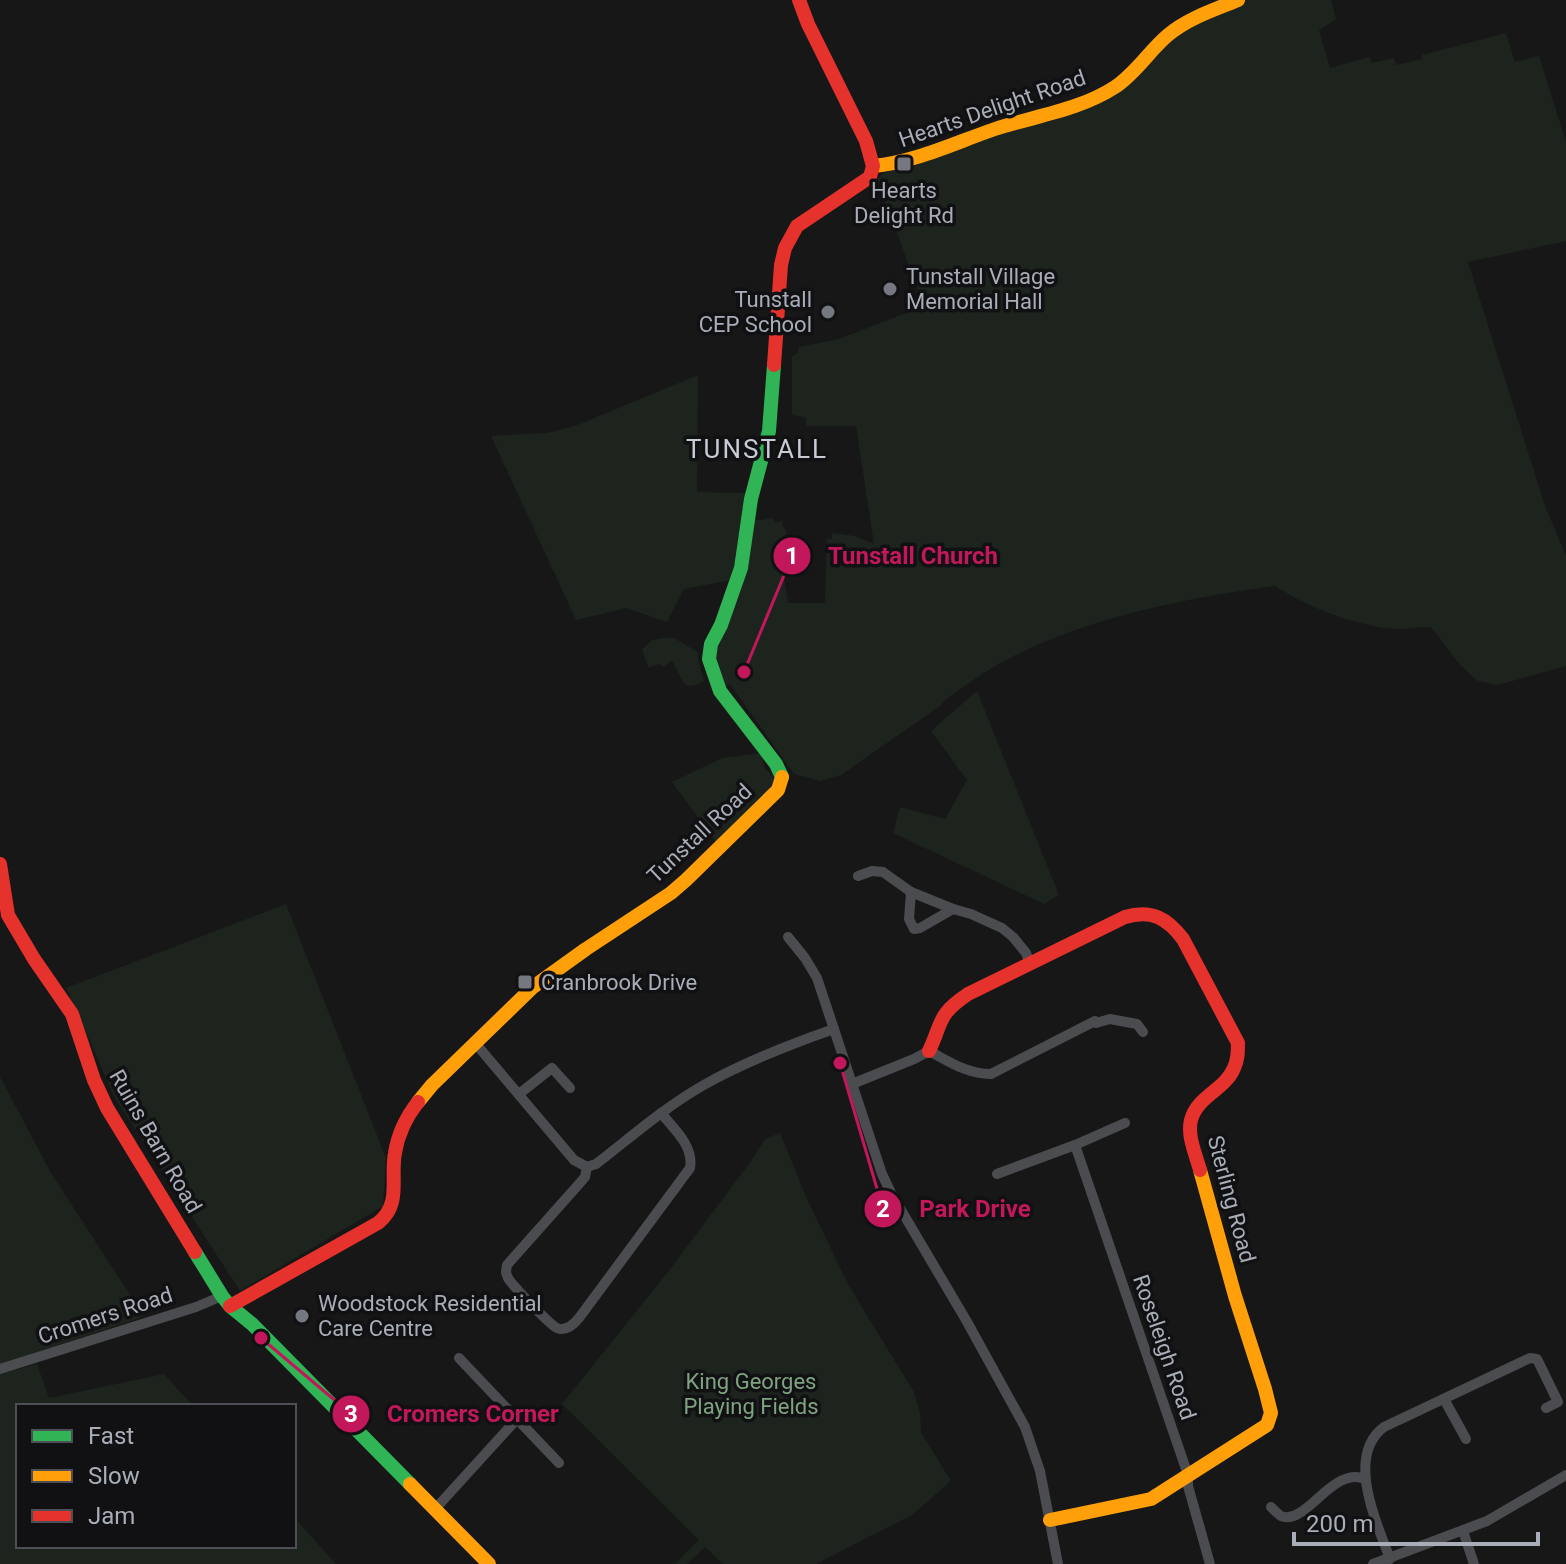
<svg xmlns="http://www.w3.org/2000/svg" width="1566" height="1564" font-family="Roboto,sans-serif">
  <style>
    .green { fill: #1d241e }
    .lines { fill: none; stroke-linecap: round; stroke-linejoin: round }
    .street { stroke: #4b4c50; stroke-width: 10 }
    .fast { stroke: #30b455; stroke-width: 14 }
    .slow { stroke: #ff9f0a; stroke-width: 14 }
    .jam { stroke: #e5322d; stroke-width: 14 }
    .poi-dot { fill: #757880; stroke: #111113; stroke-width: 3 }
    .labels { text-anchor: middle; stroke-width: 7; stroke-linejoin: round; paint-order: stroke }
    .street-label { font-size: 22px; fill: #a8adb8; stroke: #111113 }
    .poi-label { font-size: 22px; fill: #a8adb8; stroke: #111113; text-anchor: start }
    .park-label { font-size: 22px; fill: #7fa381; stroke: #111113 }
    .quarter-label { font-size: 26px; letter-spacing: 2px; fill: #c9ccd4; stroke: #111113 }
    .leader { fill: none; stroke: #c2185b; stroke-width: 3 }
    .callout-dot { fill: #c2185b; stroke: #111113; stroke-width: 3 }
    .mark-label { font-size: 24px; text-anchor: middle; font-weight: bold; fill: #fff }
    .callout-label { font-size: 24px; text-anchor: middle; font-weight: bold; fill: #c2185b; stroke: #111113; stroke-width: 7; stroke-linejoin: round; paint-order: stroke }
  </style>
  <rect width="100%" height="100%" fill="#171717"/>
  <g class="green">
    <path d="M1245 0H1331L1336 19 1319 30 1330 68 1370 57 1372 63 1394 58 1396 65 1422 59V55L1506 33 1515 62 1539 56 1566 142V241L1468 262 1545 506 1566 556V666L1498 685 1478 681 1461 666 1431 627C1420 627 1409 629 1399 629 1360 628 1307 607 1275 586 1176 599 1051 624 969 683 959 690 948 696 940 706L841 775 820 781 794 774 730 684 725 687 713 664 752 519 763 520 772 518 776 522 783 521 782 525 786 531V535L777 543 780 547 788 550 784 579 788 603H825L827 539H832V533L855 536 874 544 856 426H807L805 417 792 415V356L798 353 799 347 839 339 924 306 877 179 884 173 954 145 1086 102 1194 23Z"/>
    <path d="M698 375 697 492 745 493 732 580 684 589 667 622 626 608 576 620 491 436 547 433 575 426Z"/>
    <path d="M663 638H674L698 652V659L704 681 695 685 688 686 683 682 672 661 663 667 659 664 649 668 642 650 652 640Z"/>
    <path d="M977 691 1059 895 1044 904 893 833 900 807 945 819 967 780 931 731Z"/>
    <path d="M762 753 764 767 777 782 716 842 672 782 722 758Z"/>
    <path d="M286 904 386 1158 383 1206 240 1291 115 1098 66 988Z"/>
    <path d="M0 1077 51 1173 143 1315 137 1319 0 1364Z"/>
    <path d="M780 1133 807 1199 849 1286 914 1392 920 1413 921 1432 951 1481 912 1515 816 1564H723L705 1547 687 1564H675L699 1540 562 1404 671 1268 751 1161 765 1139Z"/>
    <path d="M37 1364 49 1398 164 1374 193 1406H18V1546H294V1517L336 1564H0V1374Z"/>
  </g>
  <g class="lines">
    <g class="street">
      <path d="M858 876 872 871 883 872 911 892 953 909 971 914 1002 928 1013 937 1026 953 1030 964"/>
      <path d="M911 892 909 919 914 929 920 928 953 909"/>
      <path d="M788 937 805 958 817 978 882 1174 891 1193 966 1320 1025 1427 1040 1471 1058 1564"/>
      <path d="M476 1044 574 1160 587 1167 596 1164C631 1137 664 1108 702 1086 744 1062 788 1045 834 1029"/>
      <path d="M852 1084 914 1059 929 1051C950 1062 967 1074 991 1074L1095 1021 1096 1023 1110 1019 1137 1024 1143 1032"/>
      <path d="M519 1094 552 1068 570 1088"/>
      <path d="M1125 1123 1075 1145 1188 1475V1486L1210 1564"/>
      <path d="M587 1167 585 1177 579 1184 507 1265C506 1272 505 1271 508 1278 512 1285 550 1325 557 1328 566 1332 574 1324 579 1318L690 1168C694 1146 674 1129 661 1113"/>
      <path d="M997 1174 1075 1145"/>
      <path d="M459 1358 517 1419"/>
      <path d="M0 1369 196 1307 222 1296"/>
      <path d="M1444 1399 1466 1439"/>
      <path d="M1271 1507C1273 1509 1279 1515 1281 1516 1305 1527 1333 1465 1365 1479"/>
      <path d="M436 1508 517 1419 559 1463"/>
      <path d="M1463 1531 1474 1564"/>
      <path d="M1390 1559C1377 1523 1345 1456 1384 1427L1530 1358 1537 1359 1558 1402 1546 1408"/>
      <path d="M1373 1564 1487 1521 1566 1475"/>
    </g>
    <g class="fast">
      <path d="M774 365 769 431 751 499 741 568 721 625 711 644 709 659 720 691 776 764 782 777"/>
      <path d="M195 1252 222 1296 230 1306 252 1324 410 1484"/>
    </g>
    <g class="slow">
      <path d="M873 166C916 162 954 143 995 129 1035 116 1080 110 1115 87 1136 73 1149 51 1168 35 1188 18 1214 10 1238 0"/>
      <path d="M418 1102 432 1085 533 987 586 949 671 893 686 880 778 790 782 777"/>
      <path d="M410 1484 489 1564"/>
      <path d="M1050 1520 1151 1499 1267 1425 1271 1413 1265 1389 1235 1296 1200 1170"/>
    </g>
    <g class="jam">
      <path d="M774 365 781 265 785 248 797 226 870 177 873 166 866 141 808 24 799 0"/>
      <path d="M0 864 8 915 34 959 72 1014 94 1080 107 1108 195 1252"/>
      <path d="M929 1051C943 1021 937 1015 968 994L1125 917C1151 909 1167 918 1183 939L1238 1043C1238 1052 1238 1060 1234 1068 1225 1090 1197 1096 1191 1120 1187 1136 1196 1155 1200 1170"/>
      <path d="M230 1306 378 1223C402 1204 390 1179 395 1153 398 1134 407 1116 418 1102"/>
    </g>
  </g>
  <g class="poi-dot">
    <rect x="896" y="156" width="16" height="16" rx="4"/>
    <circle cx="890" cy="289" r="8"/>
    <circle cx="828" cy="312" r="8"/>
    <rect x="517" y="974" width="16" height="16" rx="4"/>
    <circle cx="302" cy="1316" r="8"/>
  </g>
  <g class="labels">
    <g class="street-label">
      <text transform="translate(992 108) rotate(-19)" y="8">Hearts Delight Road</text>
      <text transform="translate(699 833) rotate(-43)" y="8">Tunstall Road</text>
      <text transform="translate(156 1141) rotate(60)" y="8">Ruins Barn Road</text>
      <text transform="translate(1232 1199) rotate(75)" y="8">Sterling Road</text>
      <text transform="translate(105 1315) rotate(-18)" y="8">Cromers Road</text>
      <text transform="translate(1165 1347) rotate(71)" y="8">Roseleigh Road</text>
    </g>
    <g class="poi-label">
      <text x="904" y="198" text-anchor="middle">Hearts<tspan x="904" dy="25">Delight Rd</tspan></text>
      <text x="906" y="284">Tunstall Village<tspan x="906" dy="25">Memorial Hall</tspan></text>
      <text x="812" y="307" text-anchor="end">Tunstall<tspan x="812" dy="25">CEP School</tspan></text>
      <text x="541" y="990">Cranbrook Drive</text>
      <text x="318" y="1311">Woodstock Residential<tspan x="318" dy="25">Care Centre</tspan></text>
    </g>
    <g class="park-label">
      <text x="751" y="1389">King Georges<tspan x="751" dy="25">Playing Fields</tspan></text>
    </g>
    <g class="quarter-label">
      <text x="757" y="458">TUNSTALL</text>
    </g>
  </g>
  <path class="leader" d="M744 672L792 556M840 1063L883 1209M261 1338L351 1414"/>
  <g class="callout-dot">
    <circle cx="744" cy="672" r="8"/>
    <circle cx="840" cy="1063" r="8"/>
    <circle cx="261" cy="1338" r="8"/>
    <circle cx="792" cy="556" r="20"/>
    <circle cx="883" cy="1209" r="20"/>
    <circle cx="351" cy="1414" r="20"/>
  </g>
  <g class="mark-label">
    <text x="792" y="564">1</text>
    <text x="883" y="1217">2</text>
    <text x="351" y="1422">3</text>
  </g>
  <g class="callout-label">
    <text x="913" y="564">Tunstall Church</text>
    <text x="975" y="1217">Park Drive</text>
    <text x="473" y="1422">Cromers Corner</text>
  </g>
  <rect x="16" y="1404" width="280" height="144" fill="#111113" stroke="#4d4f55" stroke-width="2"/>
  <rect x="32" y="1430" width="40" height="12" fill="#30b455" stroke="#4d4f55" stroke-width="2"/>
  <text x="88" y="1444" font-size="24" fill="#a8adb8">Fast</text>
  <rect x="32" y="1470" width="40" height="12" fill="#ff9f0a" stroke="#4d4f55" stroke-width="2"/>
  <text x="88" y="1484" font-size="24" fill="#a8adb8">Slow</text>
  <rect x="32" y="1510" width="40" height="12" fill="#e5322d" stroke="#4d4f55" stroke-width="2"/>
  <text x="88" y="1524" font-size="24" fill="#a8adb8">Jam</text>
  <path d="M1294 1532v12h244v-12" fill="none" stroke="#a8adb8" stroke-width="4"/>
  <text x="1306" y="1532" font-size="24" fill="#a8adb8" stroke="#111113" stroke-width="6" paint-order="stroke">200 m</text>
</svg>
